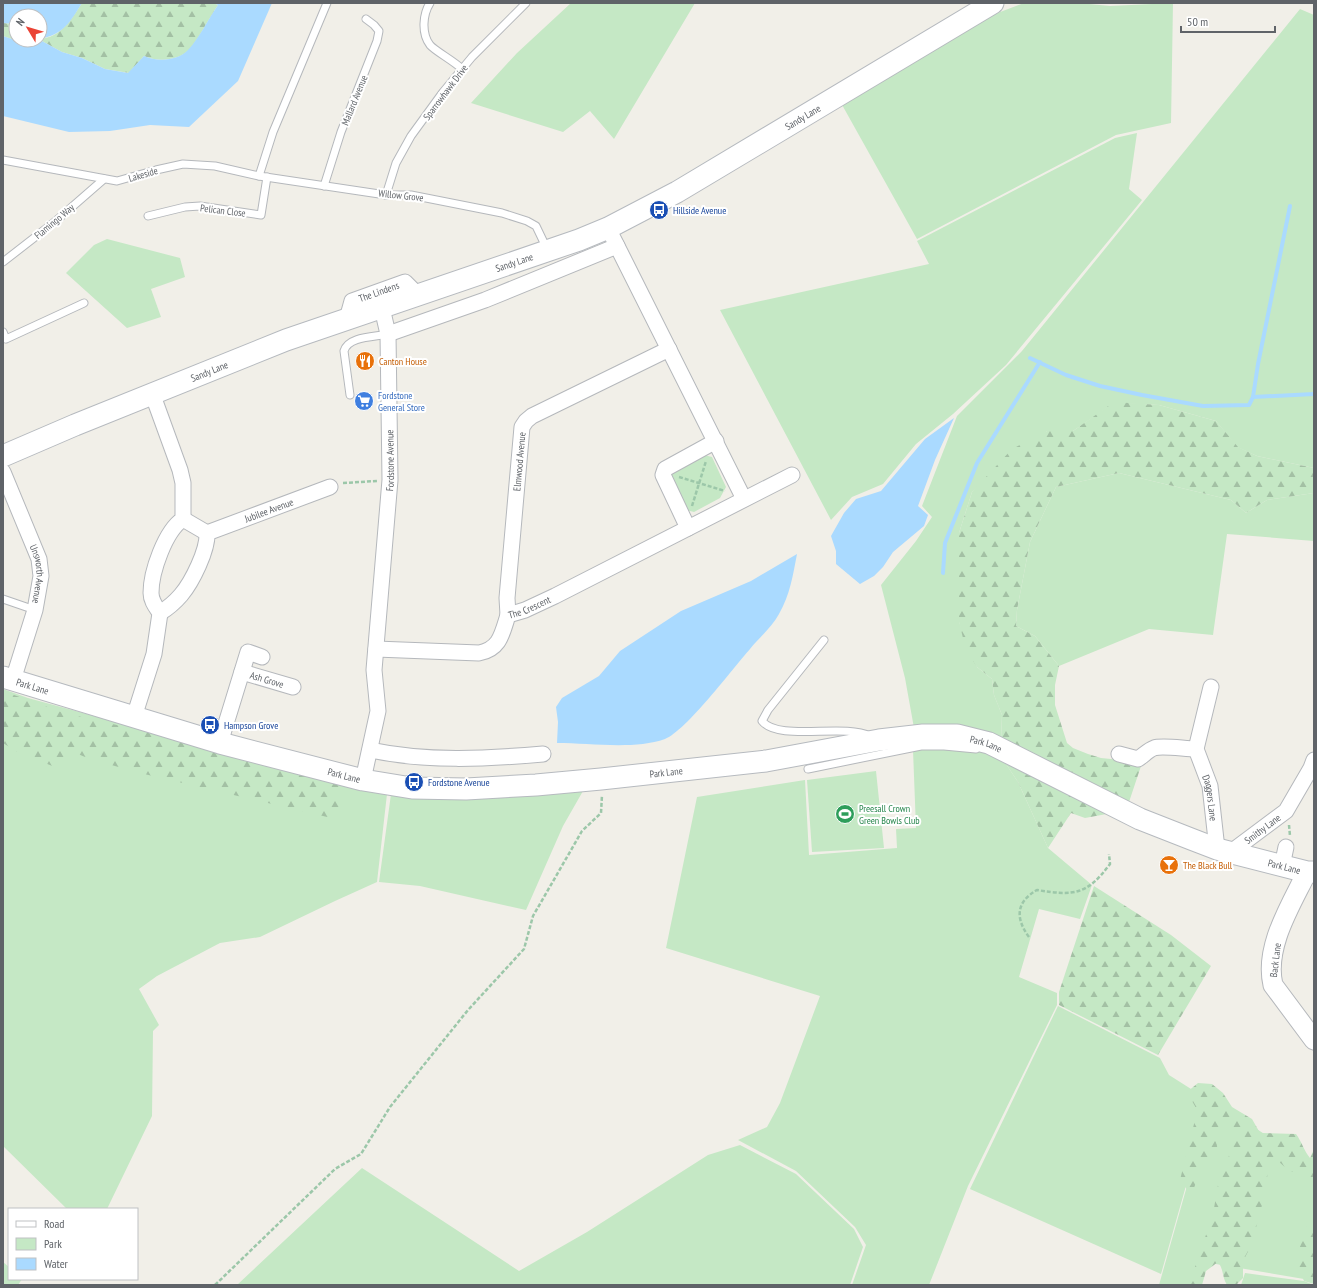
<svg xmlns="http://www.w3.org/2000/svg" width="1317" height="1288" font-family="'PT Sans Narrow',sans-serif">
  <style>
    .green { fill: #c5e8c5 }
    .forest { fill: url(#forest-firs) }
    .water { fill: #aadaff }
    .lines { fill: none; stroke-linecap: round; stroke-linejoin: round }
    .stream { stroke: #aadaff; stroke-width: 4 }
    .service-casing { stroke: #b5b8bc; stroke-width: 9 }
    .minor-casing { stroke: #b5b8bc; stroke-width: 17 }
    .tertiary-casing { stroke: #b5b8bc; stroke-width: 21 }
    .secondary-casing { stroke: #b6babf; stroke-width: 23 }
    .path { stroke: #9cc7a9; stroke-width: 2.5; stroke-dasharray: 4 2; stroke-linecap: butt }
    .service { stroke: #fff; stroke-width: 7 }
    .minor { stroke: #fff; stroke-width: 15 }
    .tertiary { stroke: #fff; stroke-width: 19 }
    .secondary { stroke: #fff; stroke-width: 21 }
    .labels { text-anchor: middle; stroke-width: 4; stroke-linejoin: round; paint-order: stroke }
    .street-label { font-size: 10px; fill: #5f6368; stroke: #fff }
    .transit-label { font-size: 10px; fill: #164399; stroke: #fff; text-anchor: start }
    .food-label { font-size: 10px; fill: #c56008; stroke: #fff; text-anchor: start }
    .shop-label { font-size: 10px; fill: #366cbe; stroke: #fff; text-anchor: start }
    .leisure-label { font-size: 10px; fill: #27864d; stroke: #fff; text-anchor: start }
  </style>
  <defs>
    <pattern id="forest-firs" width="22" height="20" patternUnits="userSpaceOnUse"><rect width="22" height="20" fill="#c5e8c5"/><path d="M5 1l3.5 6h-7zM16 11l3.5 6h-7z" fill="#a3c0a4"/></pattern>
  </defs>
  <rect width="100%" height="100%" fill="#f1efe8"/>
  <g class="green">
    <path d="M571 3H695L614 139 590 111 563 132 471 103 517 53Z"/>
    <path d="M1024 3H1079L1110 6 1173 3 1171 123 1116 135 917 239 841 103 987 17Z"/>
    <path d="M1300 9 1314 15V468L1257 456 1237 447 1216 421 1159 405 1114 403 1073 431H1047L972 492 959 533V622L977 667 992 679 994 695 1002 715 1001 742 914 728 905 678 881 585 916 541 932 517 922 506 957 416 1022 351Z"/>
    <path d="M1137 133 1129 189 1142 200 1006 365 953 414 916 444 883 484 852 497 831 520 720 310 929 264 917 241 1115 138Z"/>
    <path d="M107 239 180 258 185 277 151 289 161 317 127 328 66 273 94 245Z"/>
    <path d="M704 455 712 457 726 487 720 498 694 512 686 510 671 474Z"/>
    <path d="M1119 473 1231 500 1246 513 1267 500 1314 493V541L1227 534 1213 635 1149 629 1059 666 1035 636 1016 626 1017 610 1030 542 1056 487Z"/>
    <path d="M3 689 28 698 271 764 387 794 377 882 335 901 260 937 220 943 157 976 139 989 159 1025 153 1031 152 1116 107 1209H67L3 1146Z"/>
    <path d="M935 749 971 752H998L1018 782 1048 848 1092 885 1080 919 1039 909 1019 977 1057 993V1005L968 1186 929 1285H852L866 1245 855 1227 796 1171 738 1140 767 1127 780 1103 820 996 666 948 697 797 805 780 809 855 897 848 896 829 916 828 913 750Z"/>
    <path d="M876 771 884 848 812 852 807 780Z"/>
    <path d="M583 791 563 826 526 910 420 886 379 882 391 794Z"/>
    <path d="M1058 1006 1160 1058 1169 1075 1210 1101 1161 1274 970 1189Z"/>
    <path d="M1211 1101 1242 1125 1195 1285H1159Z"/>
    <path d="M1246 1122 1307 1162 1314 1154V1243L1304 1279 1204 1262Z"/>
    <path d="M740 1145 796 1174 854 1229 863 1247 850 1285H237L362 1168 519 1271 587 1232 708 1155Z"/>
    <path d="M3 1262 9 1267V1279H22L18 1285H3Z"/>
    <path d="M1245 1273 1304 1281 1314 1285H1241Z"/>
  </g>
  <g class="forest">
    <path d="M82 3H213L218 5C209 18 199 39 189 50 178 61 157 62 144 56L129 73 105 69 82 58 62 52 40 40 21 42 3 36V23L16 24V40H40V39C61 37 71 20 82 3Z"/>
    <path d="M1114 402 1159 405 1216 421 1238 447 1257 456 1314 468V493L1267 500 1246 513 1231 500 1119 473 1056 487 1030 542 1017 610 1016 626 1035 636 1059 666 1055 685V705L1067 743 1073 748 1088 754 1101 758 1131 761 1141 766 1128 805 1001 742 1002 715 994 695 992 679 977 667 966 650 959 622V533L972 492 1012 449 1047 431H1073Z"/>
    <path d="M3 691 64 713 130 728 339 785 340 820 140 773 90 759 73 752 55 767 19 753 3 743Z"/>
    <path d="M998 752 1112 813 1085 818 1071 813 1048 848 1018 782Z"/>
    <path d="M1094 886 1171 935 1211 966 1158 1055 1059 1005V992Z"/>
    <path d="M1198 1083 1212 1084 1223 1093 1232 1107 1252 1119 1260 1133 1296 1134C1302 1142 1304 1151 1310 1158L1314 1149V1192L1307 1178 1288 1170 1276 1159 1268 1170 1265 1194 1251 1246 1243 1261V1278L1236 1285H1227C1222 1277 1224 1270 1218 1262L1206 1271 1202 1285H1187L1191 1279 1213 1214 1218 1185 1227 1166 1233 1133 1226 1124 1218 1127 1216 1141 1218 1151 1205 1161 1191 1195 1180 1180 1196 1116V1108L1187 1092Z"/>
    <path d="M1314 1217V1284L1304 1281C1302 1276 1298 1270 1298 1266 1298 1251 1303 1227 1314 1217Z"/>
  </g>
  <g class="water">
    <path d="M3 3H82C70 22 64 34 40 39V16H16V24L3 23Z"/>
    <path d="M213 3H272L238 81 189 127 150 125 110 131 69 132 3 116V36L21 42 40 40 62 52 82 58 105 69 128 73 144 56C157 62 178 61 188 50 198 40 209 18 218 5Z"/>
    <path d="M954 418 935 460 918 506 928 515 924 526 893 552 883 567 874 576 860 584 836 564V551L831 536 844 513 856 499 881 491 925 439Z"/>
    <path d="M797 554C793 575 790 595 779 614 772 627 759 638 750 649 733 668 686 731 665 739 634 750 590 743 557 743L558 722 556 707 562 698 599 676 620 651 681 611 751 581Z"/>
  </g>
  <g class="lines">
    <g class="stream">
      <path d="M1030 358 1066 375 1100 386 1142 395 1203 406 1249 405 1253 397 1314 394"/>
      <path d="M1253 397 1258 364 1290 206"/>
      <path d="M943 573 945 543 977 463 1040 362"/>
    </g>
    <g class="service-casing">
      <g id="service">
        <path d="M430 3C423 14 421 33 430 45 435 51 454 61 462 69"/>
        <path d="M3 160 117 181 156 170 183 164 215 166 259 176 386 195H411L502 213 527 221 536 226 547 249"/>
        <path d="M259 176 273 132 327 3"/>
        <path d="M324 186 341 132 377 41 379 31 374 25 366 19"/>
        <path d="M386 195 396 163 411 136 443 92 472 57 526 3"/>
        <path d="M148 216 185 207 200 206 261 215 267 177"/>
        <path d="M3 262 57 220 104 179"/>
        <path d="M3 332 6 339 84 303"/>
        <path d="M350 395 344 351C348 336 375 337 388 334"/>
        <path d="M3 599 35 610"/>
        <path d="M824 640 768 710 762 721C779 742 843 723 870 736"/>
        <path d="M808 769 921 746H944L976 749"/>
      </g>
    </g>
    <g class="minor-casing">
      <g id="minor">
        <path d="M608 228 744 499"/>
        <path id="s1" d="M347 319 352 301 405 282 419 296"/>
        <path d="M388 334 485 300 617 246"/>
        <path id="s2" d="M3 472 39 559 41 576 35 610 13 680"/>
        <path d="M688 528 663 475 665 469 716 441"/>
        <path id="s3" d="M207 533 330 487"/>
        <path d="M160 613C168 608 175 602 181 595 192 582 208 550 207 533L183 519"/>
        <path id="s4" d="M508 615 507 598 522 427 526 421 532 416 669 349"/>
        <path id="s5" d="M376 649 479 653C500 649 502 634 508 615L525 610 555 596 792 475"/>
        <path id="s6" d="M242 672 293 687"/>
        <path id="s7" d="M1211 687 1196 749 1210 786 1217 849"/>
        <path d="M134 717 154 654 160 613C156 607 151 601 151 593 151 572 165 531 183 519V483L180 470 152 393"/>
        <path d="M220 743 248 652 262 657"/>
        <path d="M370 750C427 762 485 759 543 754"/>
        <path d="M1119 754 1138 759C1143 756 1148 750 1154 748 1162 745 1185 749 1196 749"/>
        <path id="s8" d="M363 780 378 711 374 670 390 480 388 334 382 308"/>
        <path id="s9" d="M1231 852 1286 811 1311 768 1314 760"/>
        <path d="M1282 866 1286 847"/>
      </g>
    </g>
    <g class="tertiary-casing">
      <path id="tertiary" d="M1307 872C1291 905 1264 947 1273 985L1314 1040"/>
    </g>
    <g class="secondary-casing">
      <g id="secondary">
        <path id="s10" d="M3 456 75 425 286 340 579 240 608 228 677 192 993 3"/>
        <path id="s11" d="M3 677 220 743 363 780 412 788 466 789 536 785 601 779 766 761 879 740 923 735H957L989 743 1140 819 1191 839 1217 849 1307 872H1314"/>
      </g>
    </g>
    <g class="path">
      <path d="M679 477 725 491"/>
      <path d="M343 483 377 481"/>
      <path d="M692 506 706 461"/>
      <path d="M1289 825 1290 836"/>
      <path d="M1029 937C1015 918 1016 902 1037 890 1074 896 1087 895 1110 864L1109 854"/>
      <path d="M215 1285 335 1169 361 1154 390 1107 468 1010 524 949 533 916 582 831 601 813 602 795"/>
    </g>
    <use href="#service" class="service"/>
    <use href="#minor" class="minor"/>
    <use href="#tertiary" class="tertiary"/>
    <use href="#secondary" class="secondary"/>
  </g>
  <defs>
    <g id="bus-disc" transform="scale(1)"><circle r="9.5" fill="#1a4fb4" stroke="#fff"/><path d="M-5-6H5V4H4V6H2V4H-2V6H-4V4H-5ZM-3.5-4V0h7V-4ZM-3.5 1.2v1.5H-2V1.2ZM2 1.2v1.5H3.5V1.2Z" fill="#fff"/></g>
    <g id="restaurant-disc" transform="scale(1)"><circle r="9.5" fill="#e8710a" stroke="#fff"/><path d="M-5-6h1v4h1v-4h1v4h1v-4h1v5L-1.5 .5V6h-2V.5L-5-1ZM5-6V6H3V1.5H1.5Q1.5-4 5-6Z" fill="#fff"/></g>
    <g id="supermarket-disc" transform="scale(1)"><circle r="9.5" fill="#3f7fe0" stroke="#fff"/><path d="M-6-5.5h2.5l.6 2H6L4.5 2H-2.5L-4.4-4H-6ZM-1.5 3.2a1.3 1.3 0 1 0 .1 0ZM3 3.2a1.3 1.3 0 1 0 .1 0Z" fill="#fff"/></g>
    <g id="stadium-disc" transform="scale(1)"><circle r="9.5" fill="#2e9e5b" stroke="#fff"/><path d="M0-5a6.5 5 0 1 0 0 10a6.5 5 0 1 0 0-10ZM-3.5-1.8h7v3.6h-7Z" fill="#fff"/></g>
    <g id="bar-disc" transform="scale(1)"><circle r="9.5" fill="#e8710a" stroke="#fff"/><path d="M-6-5H6L.8 .8V4.5H3.5V6h-7V4.5H-.8V.8Z" fill="#fff"/></g>
  </defs>
  <g fill-rule="evenodd">
    <use href="#bus-disc" x="659" y="210"/>
    <use href="#restaurant-disc" x="365" y="361"/>
    <use href="#supermarket-disc" x="364" y="401"/>
    <use href="#bus-disc" x="210" y="725"/>
    <use href="#bus-disc" x="414" y="782"/>
    <use href="#stadium-disc" x="845" y="814"/>
    <use href="#bar-disc" x="1169" y="865"/>
  </g>
  <g class="labels">
    <g class="street-label">
      <text transform="translate(445 92) rotate(-53)" y="4">Sparrowhawk Drive</text>
      <text transform="translate(354 100) rotate(-68)" y="4">Mallard Avenue</text>
      <text dy="4" stroke="none"><textPath href="#s10" startOffset="871">Sandy Lane</textPath></text>
      <text transform="translate(143 174) rotate(-16)" y="4">Lakeside</text>
      <text transform="translate(401 195) rotate(6)" y="4">Willow Grove</text>
      <text transform="translate(223 210) rotate(7)" y="4">Pelican Close</text>
      <text transform="translate(54 221) rotate(-40)" y="4">Flamingo Way</text>
      <text dy="4" stroke="none"><textPath href="#s10" startOffset="547">Sandy Lane</textPath></text>
      <text dy="4" stroke="none"><textPath href="#s1" startOffset="47">The Lindens</textPath></text>
      <text dy="4" stroke="none"><textPath href="#s10" startOffset="223">Sandy Lane</textPath></text>
      <text dy="4" stroke="none"><textPath href="#s8" startOffset="322">Fordstone Avenue</textPath></text>
      <text dy="4" stroke="none"><textPath href="#s4" startOffset="154">Elmwood Avenue</textPath></text>
      <text dy="4" stroke="none"><textPath href="#s3" startOffset="66">Jubilee Avenue</textPath></text>
      <text dy="4" stroke="none"><textPath href="#s2" startOffset="109">Unsworth Avenue</textPath></text>
      <text dy="4" stroke="none"><textPath href="#s5" startOffset="177">The Crescent</textPath></text>
      <text dy="4" stroke="none"><textPath href="#s6" startOffset="26">Ash Grove</textPath></text>
      <text dy="4" stroke="none"><textPath href="#s11" startOffset="31">Park Lane</textPath></text>
      <text dy="4" stroke="none"><textPath href="#s11" startOffset="1003">Park Lane</textPath></text>
      <text dy="4" stroke="none"><textPath href="#s11" startOffset="679">Park Lane</textPath></text>
      <text dy="4" stroke="none"><textPath href="#s11" startOffset="355">Park Lane</textPath></text>
      <text dy="4" stroke="none"><textPath href="#s7" startOffset="115">Daggers Lane</textPath></text>
      <text dy="4" stroke="none"><textPath href="#s9" startOffset="39">Smithy Lane</textPath></text>
      <text dy="4" stroke="none"><textPath href="#s11" startOffset="1327">Park Lane</textPath></text>
      <text transform="translate(1275 960) rotate(-83)" y="4">Back Lane</text>
    </g>
    <g class="transit-label">
      <text x="673" y="214">Hillside Avenue</text>
      <text x="224" y="729">Hampson Grove</text>
      <text x="428" y="786">Fordstone Avenue</text>
    </g>
    <g class="food-label">
      <text x="379" y="365">Canton House</text>
      <text x="1183" y="869">The Black Bull</text>
    </g>
    <g class="shop-label">
      <text x="378" y="399">Fordstone<tspan x="378" dy="12">General Store</tspan></text>
    </g>
    <g class="leisure-label">
      <text x="859" y="812">Preesall Crown<tspan x="859" dy="12">Green Bowls Club</tspan></text>
    </g>
  </g>
  <rect width="1317" height="1288" fill="none" stroke="#5f6368" stroke-width="8"/>
  <rect x="8" y="1208" width="130" height="72" fill="#ffffff" stroke="#bfc1c3"/>
  <rect x="16" y="1221" width="20" height="6" fill="#ffffff" stroke="#bfc1c3"/>
  <text x="44" y="1228" font-size="12" fill="#5f6368">Road</text>
  <rect x="16" y="1238" width="20" height="12" fill="#c5e8c5" stroke="#bfc1c3"/>
  <text x="44" y="1248" font-size="12" fill="#5f6368">Park</text>
  <rect x="16" y="1258" width="20" height="12" fill="#aadaff" stroke="#bfc1c3"/>
  <text x="44" y="1268" font-size="12" fill="#5f6368">Water</text>
  <g transform="translate(28 28) rotate(308)"><circle r="19" fill="#ffffff" stroke="#bfc1c3"/>
  <path d="M0-3L7 15L0 10L-7 15Z" fill="#ea4335"/>
  <text y="-6" font-size="11" font-weight="bold" text-anchor="middle" fill="#5f6368">N</text>
  </g>
  <path d="M1181 26v6h94v-6" fill="none" stroke="#5f6368" stroke-width="2"/>
  <text x="1187" y="26" font-size="12" fill="#5f6368" stroke="#ffffff" stroke-width="3" paint-order="stroke">50 m</text>
</svg>
